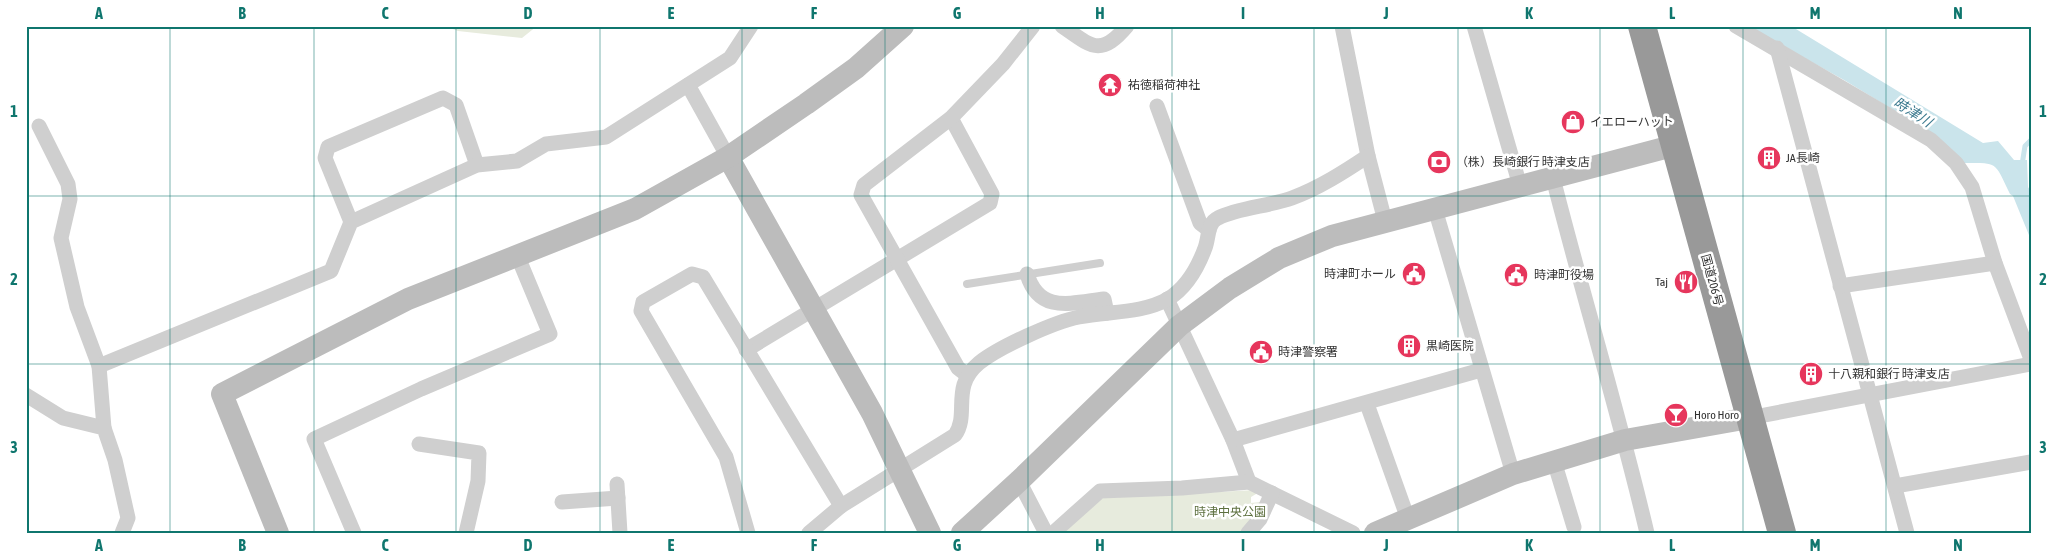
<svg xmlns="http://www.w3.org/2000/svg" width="2057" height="559" font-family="'Asap Condensed','Noto Sans JP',sans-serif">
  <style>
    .green { fill: #e7ebdd }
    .water { fill: #cae4eb }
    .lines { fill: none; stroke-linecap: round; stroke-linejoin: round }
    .stream { stroke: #cae4eb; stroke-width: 5 }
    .lane { stroke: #cfcfcf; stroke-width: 8 }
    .street { stroke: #cfcfcf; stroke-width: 15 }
    .secondary { stroke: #bcbcbc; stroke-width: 22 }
    .highway { stroke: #999; stroke-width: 28 }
    .grid { fill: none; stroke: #0f766e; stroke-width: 1; stroke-opacity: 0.55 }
    .labels { text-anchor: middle; stroke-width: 5; stroke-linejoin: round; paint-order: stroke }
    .poi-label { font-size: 12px; fill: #323232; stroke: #fff; text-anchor: start }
    .street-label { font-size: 12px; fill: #323232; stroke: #fff }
    .park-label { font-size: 12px; fill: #5c6f3e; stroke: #fff }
    .water-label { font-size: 14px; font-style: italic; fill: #3c7a8f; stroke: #fff }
    .neatline { fill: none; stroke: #0f766e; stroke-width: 2 }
    .grid-label { font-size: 16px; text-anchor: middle; font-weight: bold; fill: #0f766e }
  </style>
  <rect width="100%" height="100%" fill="#fff"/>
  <g class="green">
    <path d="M445 26H537L522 38 458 31Z"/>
    <path d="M1256 490V494L1251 497V503L1260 502V508L1241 533H1062L1102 498Z"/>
  </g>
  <path class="water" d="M1747 26H1791L1983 143 1998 141 2014 160H2027L2028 187 2031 192V240L2013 196 2010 194C1994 161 1999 163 1962 163L1933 134 1844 80Z"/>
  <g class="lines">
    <path class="stream" d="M2022 165 2025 146 2031 140"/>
    <path class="lane" d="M967 284 1100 263"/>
    <g class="street">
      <path d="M1062 26C1091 46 1100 58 1127 26"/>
      <path d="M1342 26 1368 156 1385 221"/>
      <path d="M1474 26 1520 186"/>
      <path d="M1736 26 1931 140 1956 163 1972 187 1995 263 2031 359"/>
      <path d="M1777 48 1907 533"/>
      <path d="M688 85 728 157"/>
      <path d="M1157 106 1200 223 1209 230"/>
      <path d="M39 126 68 184 70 199 61 238 77 307 99 366 104 428"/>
      <path d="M1553 178C1583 296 1619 414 1647 533"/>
      <path d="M1435 209 1513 474"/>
      <path d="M351 222 325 158 328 147 443 98 456 105 477 165"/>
      <path d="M1027 274C1039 314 1071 303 1104 299L1107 313"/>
      <path d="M1840 286 1995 263"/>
      <path d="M1167 299 1233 440 1249 482"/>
      <path d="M746 350 990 203 992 194 951 118"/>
      <path d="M99 366 331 271 351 222 477 165 517 161 546 144 606 137 730 58 751 26"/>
      <path d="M967 375 958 368 861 195 864 185 951 118 1003 64 1033 26"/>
      <path d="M26 395 63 418 104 428 115 460 128 518 122 533"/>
      <path d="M1367 404 1408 519"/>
      <path d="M1749 418 2031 364"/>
      <path d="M1233 440 1481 370"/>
      <path d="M419 444 479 453 478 481 466 533"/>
      <path d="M1554 461 1574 527"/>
      <path d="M1019 481 1046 533"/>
      <path d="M617 484 620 533"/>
      <path d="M1895 486 2031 462"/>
      <path d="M562 502 618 498"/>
      <path d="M354 533 314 439 421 389 550 334 518 257"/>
      <path d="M748 533 726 457 641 311 643 302 692 274 703 277 841 506"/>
      <path d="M809 533 841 506 955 435C970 414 950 387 979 363 999 347 1054 322 1079 317 1108 311 1141 314 1168 299 1186 288 1198 267 1205 248 1209 238 1207 223 1218 218 1237 208 1270 206 1292 198 1319 188 1344 172 1368 156"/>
      <path d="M1053 533 1100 491 1182 488 1249 482 1353 533"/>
      <path d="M1248 533 1260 519 1272 493"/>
    </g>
    <g class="secondary">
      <path d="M728 157 872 413 930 533"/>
      <path d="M278 533 222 394 408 299 635 209 728 157 806 104 856 68 903 26"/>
      <path d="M962 533 1019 481 1179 326 1230 288 1279 258 1332 236 1676 145"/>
      <path d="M1375 533 1513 474 1625 440 1749 418"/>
    </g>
    <path class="highway" d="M1642 26 1782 533"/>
  </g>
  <path class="grid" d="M170 26V533M314 26V533M456 26V533M600 26V533M742 26V533M885 26V533M1028 26V533M1172 26V533M1314 26V533M1458 26V533M1600 26V533M1743 26V533M1886 26V533M26 196H2031M26 364H2031"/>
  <defs>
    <g id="temple-disc" transform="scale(1.25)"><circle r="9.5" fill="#e6365c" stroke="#fff"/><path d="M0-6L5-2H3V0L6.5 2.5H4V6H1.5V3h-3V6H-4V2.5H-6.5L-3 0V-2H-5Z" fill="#fff"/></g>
    <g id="shop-disc" transform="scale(1.25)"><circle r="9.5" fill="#e6365c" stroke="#fff"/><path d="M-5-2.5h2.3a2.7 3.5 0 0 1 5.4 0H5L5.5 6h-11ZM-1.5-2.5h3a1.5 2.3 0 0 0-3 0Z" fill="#fff"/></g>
    <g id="building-disc" transform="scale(1.25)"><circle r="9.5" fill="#e6365c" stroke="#fff"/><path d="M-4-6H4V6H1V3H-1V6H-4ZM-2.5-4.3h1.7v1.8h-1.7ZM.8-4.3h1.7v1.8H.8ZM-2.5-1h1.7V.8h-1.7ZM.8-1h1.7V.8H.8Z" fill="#fff"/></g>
    <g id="bank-disc" transform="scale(1.25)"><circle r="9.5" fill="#e6365c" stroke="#fff"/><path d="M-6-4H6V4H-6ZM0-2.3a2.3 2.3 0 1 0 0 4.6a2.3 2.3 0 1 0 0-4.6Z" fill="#fff"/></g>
    <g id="civic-disc" transform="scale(1.25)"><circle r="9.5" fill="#e6365c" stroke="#fff"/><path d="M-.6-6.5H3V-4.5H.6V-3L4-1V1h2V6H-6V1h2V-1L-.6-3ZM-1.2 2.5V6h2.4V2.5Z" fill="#fff"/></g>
    <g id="restaurant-disc" transform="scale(1.25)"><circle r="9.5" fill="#e6365c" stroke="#fff"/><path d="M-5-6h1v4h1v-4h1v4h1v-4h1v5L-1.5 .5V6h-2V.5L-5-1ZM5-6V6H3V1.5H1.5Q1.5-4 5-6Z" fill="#fff"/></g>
    <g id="bar-disc" transform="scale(1.25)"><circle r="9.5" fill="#e6365c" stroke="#fff"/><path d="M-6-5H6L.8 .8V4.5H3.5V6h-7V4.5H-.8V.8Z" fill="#fff"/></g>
  </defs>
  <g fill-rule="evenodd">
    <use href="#temple-disc" x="1110" y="85"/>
    <use href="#shop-disc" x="1573" y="122"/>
    <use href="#building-disc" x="1769" y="158"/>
    <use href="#bank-disc" x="1439" y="162"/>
    <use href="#civic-disc" x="1414" y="274"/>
    <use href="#civic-disc" x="1516" y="275"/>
    <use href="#restaurant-disc" x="1686" y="282"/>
    <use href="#building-disc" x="1409" y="346"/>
    <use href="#civic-disc" x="1261" y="352"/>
    <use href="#building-disc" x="1811" y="374"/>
    <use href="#bar-disc" x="1676" y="415"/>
  </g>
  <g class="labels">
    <g class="poi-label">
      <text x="1128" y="89">祐徳稲荷神社</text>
      <text x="1590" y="126">イエローハット</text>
      <text x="1786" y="162">JA長崎</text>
      <text x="1456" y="166">（株）長崎銀行 時津支店</text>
      <text x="1396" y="278" text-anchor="end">時津町ホール</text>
      <text x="1534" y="279">時津町役場</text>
      <text x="1668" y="286" text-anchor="end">Taj</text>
      <text x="1426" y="350">黒崎医院</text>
      <text x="1278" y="356">時津警察署</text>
      <text x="1828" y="378">十八親和銀行 時津支店</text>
      <text x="1694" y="419">Horo Horo</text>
    </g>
    <g class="street-label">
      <text transform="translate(1712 280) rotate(75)" y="4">国道206号</text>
    </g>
    <g class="park-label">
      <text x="1230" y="516">時津中央公園</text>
    </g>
    <g class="water-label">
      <text transform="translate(1913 112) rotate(32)" y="5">時津川</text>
    </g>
  </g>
  <rect width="2057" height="559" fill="none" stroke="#ffffff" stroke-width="55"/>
  <rect x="28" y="28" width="2002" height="504" class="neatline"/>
  <g class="grid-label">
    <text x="99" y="19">A</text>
    <text x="242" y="19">B</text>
    <text x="385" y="19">C</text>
    <text x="528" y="19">D</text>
    <text x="671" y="19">E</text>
    <text x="814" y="19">F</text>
    <text x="957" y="19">G</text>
    <text x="1100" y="19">H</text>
    <text x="1243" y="19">I</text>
    <text x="1386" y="19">J</text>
    <text x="1529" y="19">K</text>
    <text x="1672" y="19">L</text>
    <text x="1815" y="19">M</text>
    <text x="1958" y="19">N</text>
    <text x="14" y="117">1</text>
    <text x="2043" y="117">1</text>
    <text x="14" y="285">2</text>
    <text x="2043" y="285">2</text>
    <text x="14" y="453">3</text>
    <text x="2043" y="453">3</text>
    <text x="99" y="551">A</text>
    <text x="242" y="551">B</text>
    <text x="385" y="551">C</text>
    <text x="528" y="551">D</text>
    <text x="671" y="551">E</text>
    <text x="814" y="551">F</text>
    <text x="957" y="551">G</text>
    <text x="1100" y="551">H</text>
    <text x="1243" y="551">I</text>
    <text x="1386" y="551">J</text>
    <text x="1529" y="551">K</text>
    <text x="1672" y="551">L</text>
    <text x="1815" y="551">M</text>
    <text x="1958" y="551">N</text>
  </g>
</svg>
